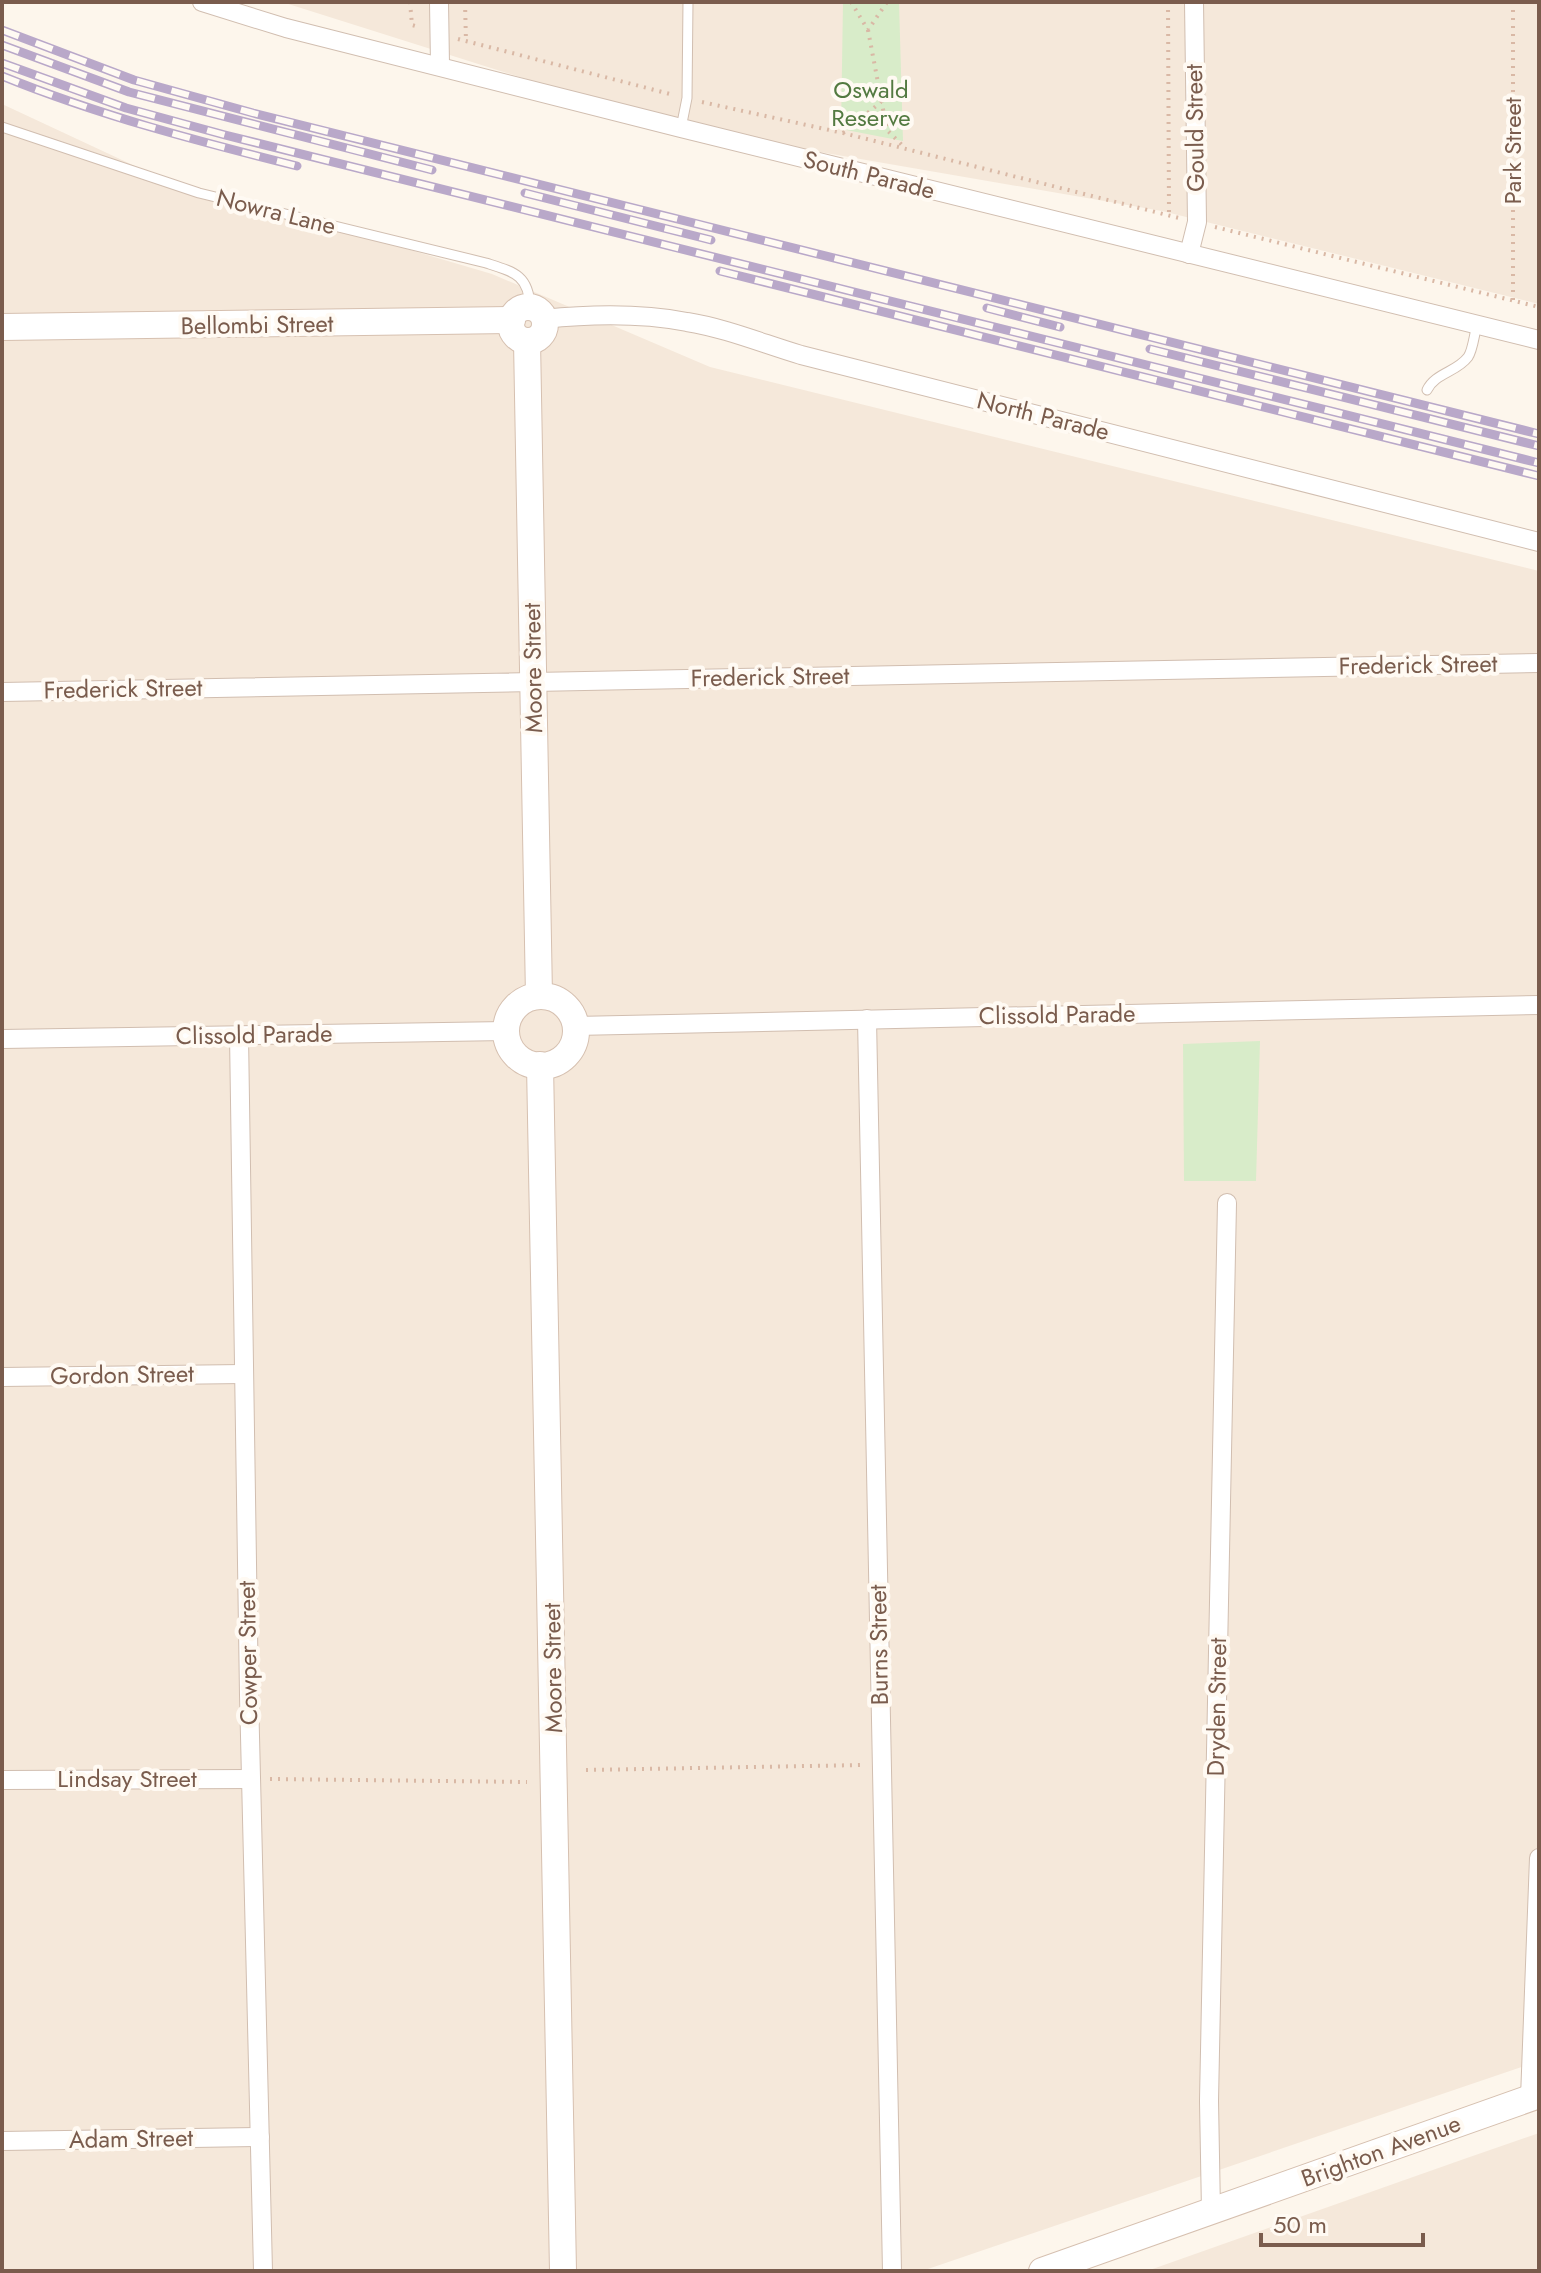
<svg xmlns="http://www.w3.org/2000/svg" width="1541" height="2273" font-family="Jost,sans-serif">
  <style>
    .residential { fill: #f5e8da }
    .green { fill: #d8ecc9 }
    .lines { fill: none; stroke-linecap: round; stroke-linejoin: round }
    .lane-casing { stroke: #d1beb0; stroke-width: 11 }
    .street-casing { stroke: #d1beb0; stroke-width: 20 }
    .secondary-casing { stroke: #d6c0b0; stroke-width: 28 }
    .path { stroke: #d9b8a5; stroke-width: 4; stroke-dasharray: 2 6; stroke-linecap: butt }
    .lane { stroke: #fff; stroke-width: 9 }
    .street { stroke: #fff; stroke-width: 18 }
    .secondary { stroke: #fff; stroke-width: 26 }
    .rail-casing { stroke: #b9a8c9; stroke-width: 9 }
    .rail { stroke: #fffaf3; stroke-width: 6; stroke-dasharray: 18; stroke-linecap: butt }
    .labels { text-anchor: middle; stroke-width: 8; stroke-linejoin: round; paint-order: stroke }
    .park-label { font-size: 24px; fill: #537a41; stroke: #fffaf3 }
    .street-label { font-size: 24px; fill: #7a5c4d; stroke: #fffaf3 }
  </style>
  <rect width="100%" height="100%" fill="#fdf6ec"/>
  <g class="residential">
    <path d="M282 2H1539V304L1162 211 681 128Z"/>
    <path d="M2 104 152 174 492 274 710 367 1539 571V2061L922 2271H2Z"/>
    <path d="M1539 2133V2271H1147L1464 2159Z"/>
  </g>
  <g class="green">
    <path d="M843 2H899L903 141 841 129Z"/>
    <path d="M1260 1041 1256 1181H1184L1183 1044Z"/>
  </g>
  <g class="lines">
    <g class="lane-casing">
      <g id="lane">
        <path d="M2 127 199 193 486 263C514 272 529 275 530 307"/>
        <path d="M681 128 687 98 688 2"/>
        <path d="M1427 390C1435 373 1457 372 1468 357 1473 350 1474 335 1477 325"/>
      </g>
    </g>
    <g class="street-casing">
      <g id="street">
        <path d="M202 2 286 28 681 128 1539 340"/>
        <path d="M439 2 440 65"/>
        <path d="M1189 254 1197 222 1194 2"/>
        <path d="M544 319C592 314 640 313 687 322 725 328 764 344 801 355L1539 542"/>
        <path d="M2 692 1539 663"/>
        <path d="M867 1019 892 2271"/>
        <path d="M575 1026 1539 1005"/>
        <path d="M239 1035 249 1695 263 2271"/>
        <path d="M2 1039 506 1031"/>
        <path d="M2 1377 243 1374"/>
        <path d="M2 1780 251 1779"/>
        <path d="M1530 2098 1539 1858"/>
        <path d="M2 2141 260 2137"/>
        <path d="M1211 2212 1209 2101 1227 1203"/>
      </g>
    </g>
    <g class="secondary-casing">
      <g id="secondary">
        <circle cx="528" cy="324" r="17"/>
        <path d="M2 327 512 320"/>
        <path d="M527 341 539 996"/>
        <circle cx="541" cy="1031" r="35"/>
        <path d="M540 1065 563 2271"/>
        <path d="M1042 2271 1539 2095"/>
      </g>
    </g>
    <g class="path">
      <path d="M410 2 412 25 419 27"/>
      <path d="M465 2 466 42"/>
      <path d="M851 2 868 30 887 2"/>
      <path d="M1168 2 1169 215"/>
      <path d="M868 30 887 130 904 147"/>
      <path d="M458 39 674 95"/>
      <path d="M702 102 843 133 1179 218"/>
      <path d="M843 133 881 102"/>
      <path d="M1215 227 1539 307"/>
      <path d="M1513 300V2"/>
      <path d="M586 1770 863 1765"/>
      <path d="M270 1779 527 1782"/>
    </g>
    <use href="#lane" class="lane"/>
    <use href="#street" class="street"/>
    <use href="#secondary" class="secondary"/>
    <g class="rail-casing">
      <g id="rail">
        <path d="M2 30 134 80 253 113 1539 434"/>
        <path d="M2 45 129 92 432 170"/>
        <path d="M2 63 126 108 225 135 1539 463"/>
        <path d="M2 76C98 115 197 141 297 166"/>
        <path d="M525 193 711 240"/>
        <path d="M720 271 1539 476"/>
        <path d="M987 308 1060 327"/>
        <path d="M1150 349 1539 446"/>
      </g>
    </g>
    <use href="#rail" class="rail"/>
  </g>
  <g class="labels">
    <g class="park-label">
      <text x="871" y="98">Oswald<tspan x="871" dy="28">Reserve</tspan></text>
    </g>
    <g class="street-label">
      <text transform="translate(1195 128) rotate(-91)" y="8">Gould Street</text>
      <text transform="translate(1513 151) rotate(-90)" y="8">Park Street</text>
      <text transform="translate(869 175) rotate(14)" y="8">South Parade</text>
      <text transform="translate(276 212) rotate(14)" y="8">Nowra Lane</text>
      <text transform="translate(257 325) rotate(-1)" y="8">Bellombi Street</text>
      <text transform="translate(1043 416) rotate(14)" y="8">North Parade</text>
      <text transform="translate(1418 665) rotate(-1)" y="8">Frederick Street</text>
      <text transform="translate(533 668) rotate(-91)" y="8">Moore Street</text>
      <text transform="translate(770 677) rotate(-1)" y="8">Frederick Street</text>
      <text transform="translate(123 689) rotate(-1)" y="8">Frederick Street</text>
      <text transform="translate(1057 1015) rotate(-1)" y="8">Clissold Parade</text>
      <text transform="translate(254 1035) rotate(-1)" y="8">Clissold Parade</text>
      <text transform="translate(122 1375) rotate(-1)" y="8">Gordon Street</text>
      <text transform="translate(879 1645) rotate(-91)" y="8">Burns Street</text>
      <text transform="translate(248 1653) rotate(-91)" y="8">Cowper Street</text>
      <text transform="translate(553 1668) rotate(-91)" y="8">Moore Street</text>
      <text transform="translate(1217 1707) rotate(-89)" y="8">Dryden Street</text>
      <text x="127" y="1787">Lindsay Street</text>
      <text transform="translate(131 2139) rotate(-1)" y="8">Adam Street</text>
      <text transform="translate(1381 2151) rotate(-20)" y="8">Brighton Avenue</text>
    </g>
  </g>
  <rect width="1541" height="2273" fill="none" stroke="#7a5c4d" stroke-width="8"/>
  <path d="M1261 2233v12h162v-12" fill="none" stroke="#7a5c4d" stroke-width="4"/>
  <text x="1273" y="2233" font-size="24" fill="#7a5c4d" stroke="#fffaf3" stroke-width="6" paint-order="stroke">50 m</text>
</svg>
